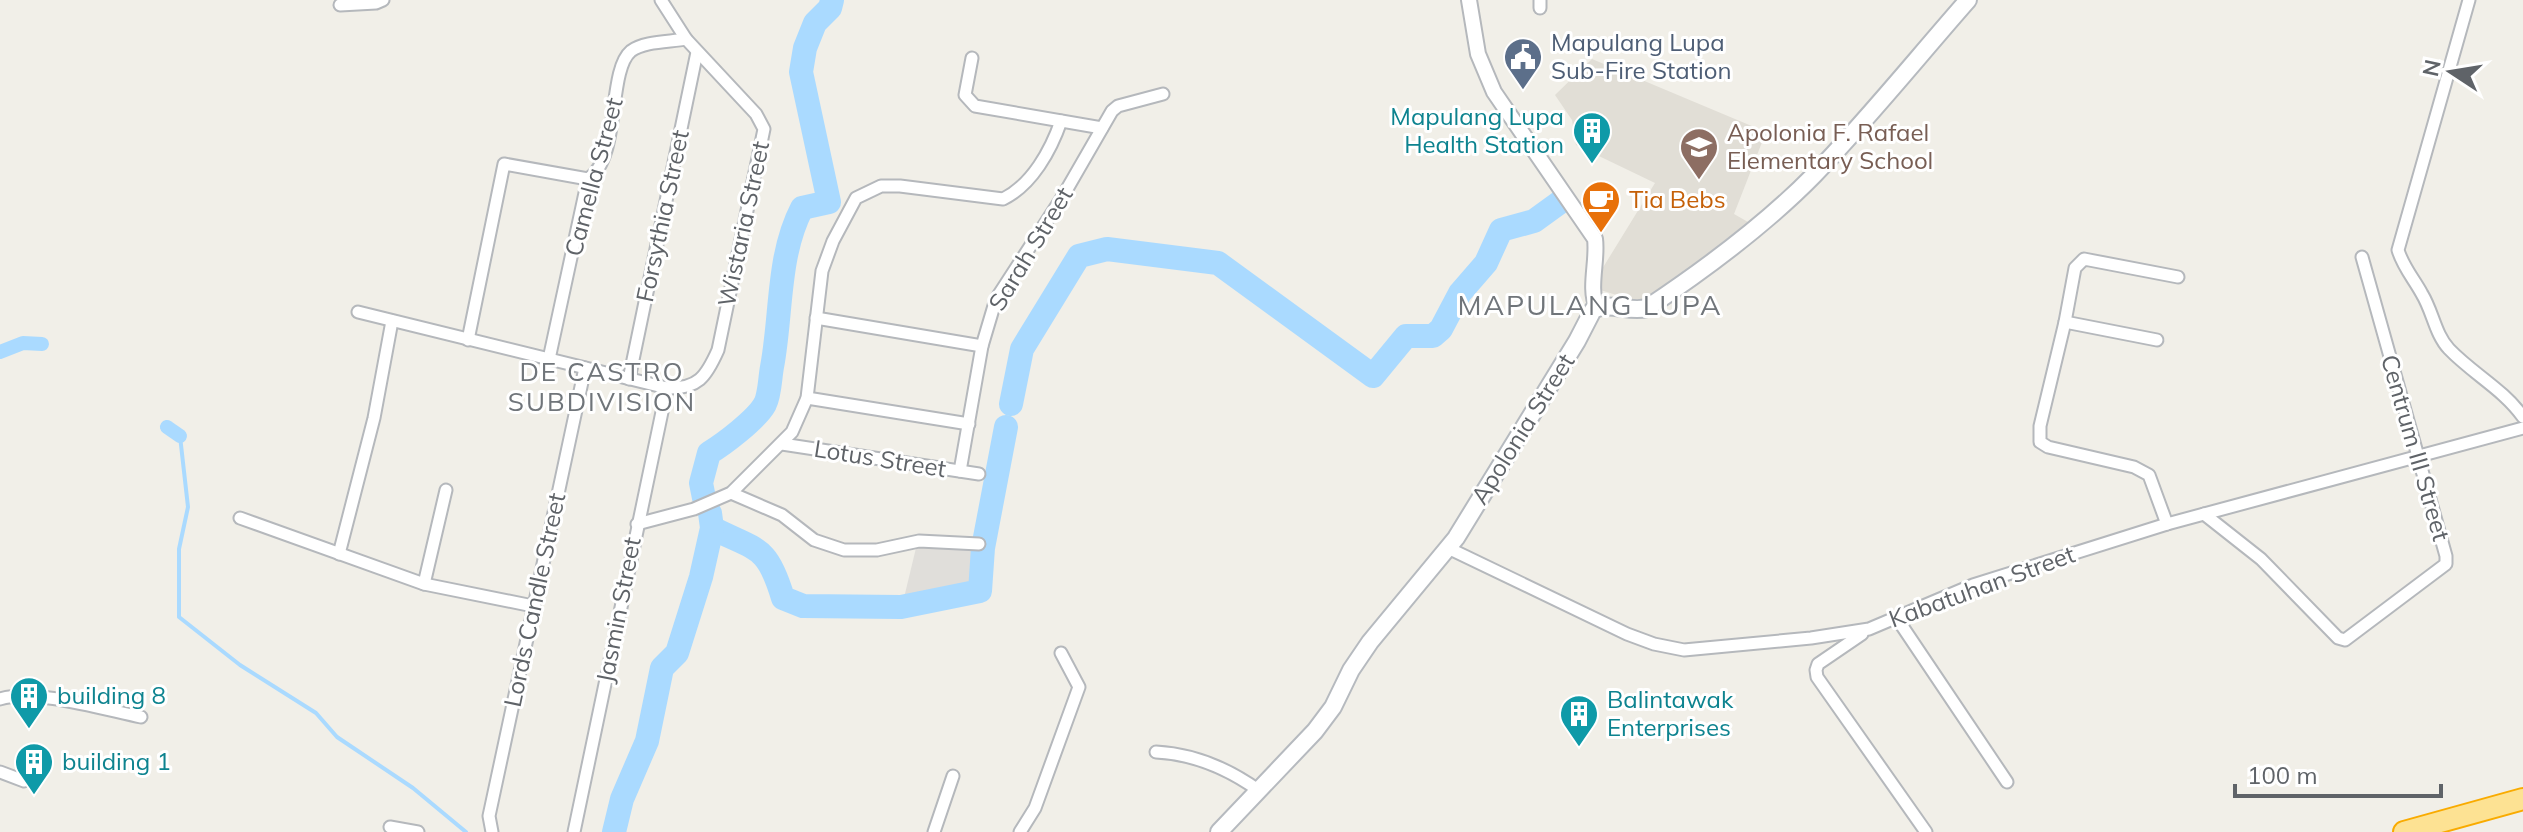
<svg xmlns="http://www.w3.org/2000/svg" width="2523" height="832" font-family="Mulish,sans-serif">
  <style>
    .industrial { fill: #e0deda }
    .education { fill: #e1ded6 }
    .lines { fill: none; stroke-linecap: round; stroke-linejoin: round }
    .stream { stroke: #aadaff; stroke-width: 4 }
    .canal { stroke: #aadaff; stroke-width: 14 }
    .river { stroke: #aadaff; stroke-width: 24 }
    .minor-casing { stroke: #b5b8bc; stroke-width: 15 }
    .tertiary-casing { stroke: #b5b8bc; stroke-width: 18 }
    .secondary-casing { stroke: #b6babf; stroke-width: 20 }
    .motorway-casing { stroke: #f9ab00; stroke-width: 24 }
    .minor { stroke: #fff; stroke-width: 11 }
    .tertiary { stroke: #fff; stroke-width: 14 }
    .secondary { stroke: #fff; stroke-width: 16 }
    .motorway { stroke: #fde293; stroke-width: 20 }
    .labels { text-anchor: middle; stroke-width: 6; stroke-linejoin: round; paint-order: stroke }
    .service-label { font-size: 24px; fill: #4e5e75; stroke: #fff; text-anchor: start }
    .culture-label { font-size: 24px; fill: #0d838f; stroke: #fff; text-anchor: start }
    .education-label { font-size: 24px; fill: #785e54; stroke: #fff; text-anchor: start }
    .street-label { font-size: 24px; fill: #5f6368; stroke: #fff }
    .food-label { font-size: 24px; fill: #c56008; stroke: #fff; text-anchor: start }
    .neighbourhood-label { font-size: 26px; letter-spacing: 2px; fill: #70757a; stroke: #fff }
    .quarter-label { font-size: 28px; letter-spacing: 2px; fill: #70757a; stroke: #fff }
  </style>
  <rect width="100%" height="100%" fill="#f1efe8"/>
  <path class="industrial" d="M916 548H979L977 588 903 602Z"/>
  <path class="education" d="M1592 59 1766 132 1734 214 1748 222 1645 304 1591 287 1655 183 1576 145 1572 120 1555 95Z"/>
  <g class="lines">
    <path class="stream" d="M180 436 188 507 179 549V617L240 665 316 713 337 737 413 788 466 832"/>
    <g class="canal">
      <path d="M0 352 23 343 42 344"/>
      <path d="M167 427 180 436"/>
    </g>
    <g class="river">
      <path d="M1011 404 1022 349 1079 256 1107 249 1218 263 1373 376 1406 336H1433L1441 329 1460 293 1486 263 1501 230 1534 221 1563 200"/>
      <path d="M704 498 701 483 709 453C724 444 757 419 765 404 770 394 770 377 772 367 782 314 777 256 802 208L829 202 801 72 805 48 815 23 830 8 832 0"/>
      <path d="M712 528C758 551 767 545 783 598L803 606 901 607 980 591 983 548 1006 427"/>
      <path d="M614 832 622 799 647 741 662 668 677 653 701 577 712 528 710 513"/>
    </g>
    <g class="minor-casing">
      <g id="minor">
        <path d="M1540 0V8"/>
        <path d="M2469 0 2398 250C2403 267 2414 279 2422 294 2433 312 2435 334 2449 349 2473 374 2503 389 2523 417"/>
        <path d="M340 5 376 3 383 0"/>
        <path d="M972 58 965 95 975 106 1102 128"/>
        <path d="M358 312 667 388C698 389 706 377 718 350L764 129 756 114 686 39 661 0"/>
        <path d="M816 318 982 346"/>
        <path d="M2065 322 2157 340"/>
        <path d="M468 340 504 164 588 179"/>
        <path d="M549 359 588 179C621 158 607 71 631 51 644 41 670 42 686 39"/>
        <path d="M629 379 697 52"/>
        <path d="M807 398 969 424"/>
        <path d="M782 444 979 474"/>
        <path d="M960 471 982 346 996 299 1063 196 1112 111 1118 106 1163 94"/>
        <path d="M731 493 782 515 814 540 844 550H877L919 541 979 544"/>
        <path d="M2204 514 2261 559 2338 638 2345 640 2446 564V556L2362 257"/>
        <path d="M240 518 424 584 533 606"/>
        <path d="M637 524 694 509 731 493 792 432 807 398 822 271 833 241 856 198 881 186H900L1003 199C1032 185 1051 150 1061 121"/>
        <path d="M2167 524 2149 475 2134 467 2048 447 2040 442V426L2065 322 2075 268 2084 259 2178 277"/>
        <path d="M1448 548 1627 634 1654 644 1684 650 1811 638 1869 629 1973 585 2167 524 2523 428"/>
        <path d="M339 554 374 418 392 321"/>
        <path d="M424 584 446 490"/>
        <path d="M1896 617 2007 782"/>
        <path d="M1862 634 1818 664 1816 670 1817 677 1926 832"/>
        <path d="M0 699C33 688 106 710 141 717"/>
        <path d="M1156 752C1195 754 1227 768 1258 790"/>
        <path d="M0 772 24 781"/>
        <path d="M390 827 418 832"/>
        <path d="M492 832 489 816 585 368"/>
        <path d="M574 832 667 388"/>
        <path d="M934 832 953 776"/>
        <path d="M1020 832 1035 808 1079 687 1061 653"/>
      </g>
    </g>
    <g class="tertiary-casing">
      <path id="tertiary" d="M1469 0 1478 54 1494 92 1595 239C1598 260 1588 289 1597 307"/>
    </g>
    <g class="secondary-casing">
      <path id="secondary" d="M1219 832 1315 731 1333 707 1351 670 1370 642 1456 538 1577 341 1593 310C1609 301 1629 313 1647 308 1704 270 1766 224 1814 175 1868 119 1917 58 1968 0"/>
    </g>
    <g class="motorway-casing">
      <path id="motorway" d="M2404 832 2523 799"/>
    </g>
    <use href="#minor" class="minor"/>
    <use href="#tertiary" class="tertiary"/>
    <use href="#secondary" class="secondary"/>
    <use href="#motorway" class="motorway"/>
  </g>
  <defs>
    <g id="civic-pin" transform="scale(2)"><path d="M0 17L-7.5 6A9.5 9.5 0 1 1 7.5 6Z" fill="#5c6f8a" stroke="#fff"/><path d="M-.6-6.5H3V-4.5H.6V-3L4-1V1h2V6H-6V1h2V-1L-.6-3ZM-1.2 2.5V6h2.4V2.5Z" fill="#fff"/></g>
    <g id="building-pin" transform="scale(2)"><path d="M0 17L-7.5 6A9.5 9.5 0 1 1 7.5 6Z" fill="#0f9aa8" stroke="#fff"/><path d="M-4-6H4V6H1V3H-1V6H-4ZM-2.5-4.3h1.7v1.8h-1.7ZM.8-4.3h1.7v1.8H.8ZM-2.5-1h1.7V.8h-1.7ZM.8-1h1.7V.8H.8Z" fill="#fff"/></g>
    <g id="school-pin" transform="scale(2)"><path d="M0 17L-7.5 6A9.5 9.5 0 1 1 7.5 6Z" fill="#8d6e63" stroke="#fff"/><path d="M0-5L7-2L0 1L-7-2ZM-4 1L0 2.5L4 1V4Q0 6-4 4Z" fill="#fff"/></g>
    <g id="cafe-pin" transform="scale(2)"><path d="M0 17L-7.5 6A9.5 9.5 0 1 1 7.5 6Z" fill="#e8710a" stroke="#fff"/><path d="M-5.5-4.5H6V0H3Q3 3.5 0 3.5H-2.5Q-5.5 3.5-5.5 0ZM3-3.2v2h1.7v-2ZM-6 4.5H4V6H-6Z" fill="#fff"/></g>
  </defs>
  <g fill-rule="evenodd">
    <use href="#civic-pin" x="1523" y="57"/>
    <use href="#building-pin" x="1592" y="131"/>
    <use href="#school-pin" x="1699" y="147"/>
    <use href="#cafe-pin" x="1601" y="200"/>
    <use href="#building-pin" x="29" y="696"/>
    <use href="#building-pin" x="1579" y="714"/>
    <use href="#building-pin" x="34" y="762"/>
  </g>
  <g class="labels">
    <g class="service-label">
      <text x="1551" y="51">Mapulang Lupa<tspan x="1551" dy="28">Sub-Fire Station</tspan></text>
    </g>
    <g class="culture-label">
      <text x="1564" y="125" text-anchor="end">Mapulang Lupa<tspan x="1564" dy="28">Health Station</tspan></text>
      <text x="57" y="704">building 8</text>
      <text x="1607" y="708">Balintawak<tspan x="1607" dy="28">Enterprises</tspan></text>
      <text x="62" y="770">building 1</text>
    </g>
    <g class="education-label">
      <text x="1727" y="141">Apolonia F. Rafael<tspan x="1727" dy="28">Elementary School</tspan></text>
    </g>
    <g class="street-label">
      <text transform="translate(594 177) rotate(-75)" y="8">Camella Street</text>
      <text transform="translate(663 216) rotate(-78)" y="8">Forsythia Street</text>
      <text transform="translate(744 224) rotate(-78)" y="8">Wistaria Street</text>
      <text transform="translate(1031 249) rotate(-59)" y="8">Sarah Street</text>
      <text transform="translate(1523 429) rotate(-58)" y="8">Apolonia Street</text>
      <text transform="translate(2415 448) rotate(74)" y="8">Centrum III Street</text>
      <text transform="translate(880 459) rotate(9)" y="8">Lotus Street</text>
      <text transform="translate(1982 587) rotate(-20)" y="8">Kabatuhan Street</text>
      <text transform="translate(535 600) rotate(-78)" y="8">Lords Candle Street</text>
      <text transform="translate(619 610) rotate(-79)" y="8">Jasmin Street</text>
    </g>
    <g class="food-label">
      <text x="1629" y="208">Tia Bebs</text>
    </g>
    <g class="neighbourhood-label">
      <text x="602" y="381">DE CASTRO<tspan x="602" dy="30">SUBDIVISION</tspan></text>
    </g>
    <g class="quarter-label">
      <text x="1590" y="315">MAPULANG LUPA</text>
    </g>
  </g>
  <g transform="translate(2451 72) rotate(282)" stroke="#ffffff" stroke-width="6" paint-order="stroke">
  <path d="M0-6L14 30L0 20L-14 30Z" fill="#5f6368"/>
  <text y="-12" font-size="22" font-weight="bold" text-anchor="middle" fill="#5f6368">N</text>
  </g>
  <path d="M2235 784v12h206v-12" fill="none" stroke="#5f6368" stroke-width="4"/>
  <text x="2247" y="784" font-size="24" fill="#5f6368" stroke="#ffffff" stroke-width="6" paint-order="stroke">100 m</text>
</svg>
